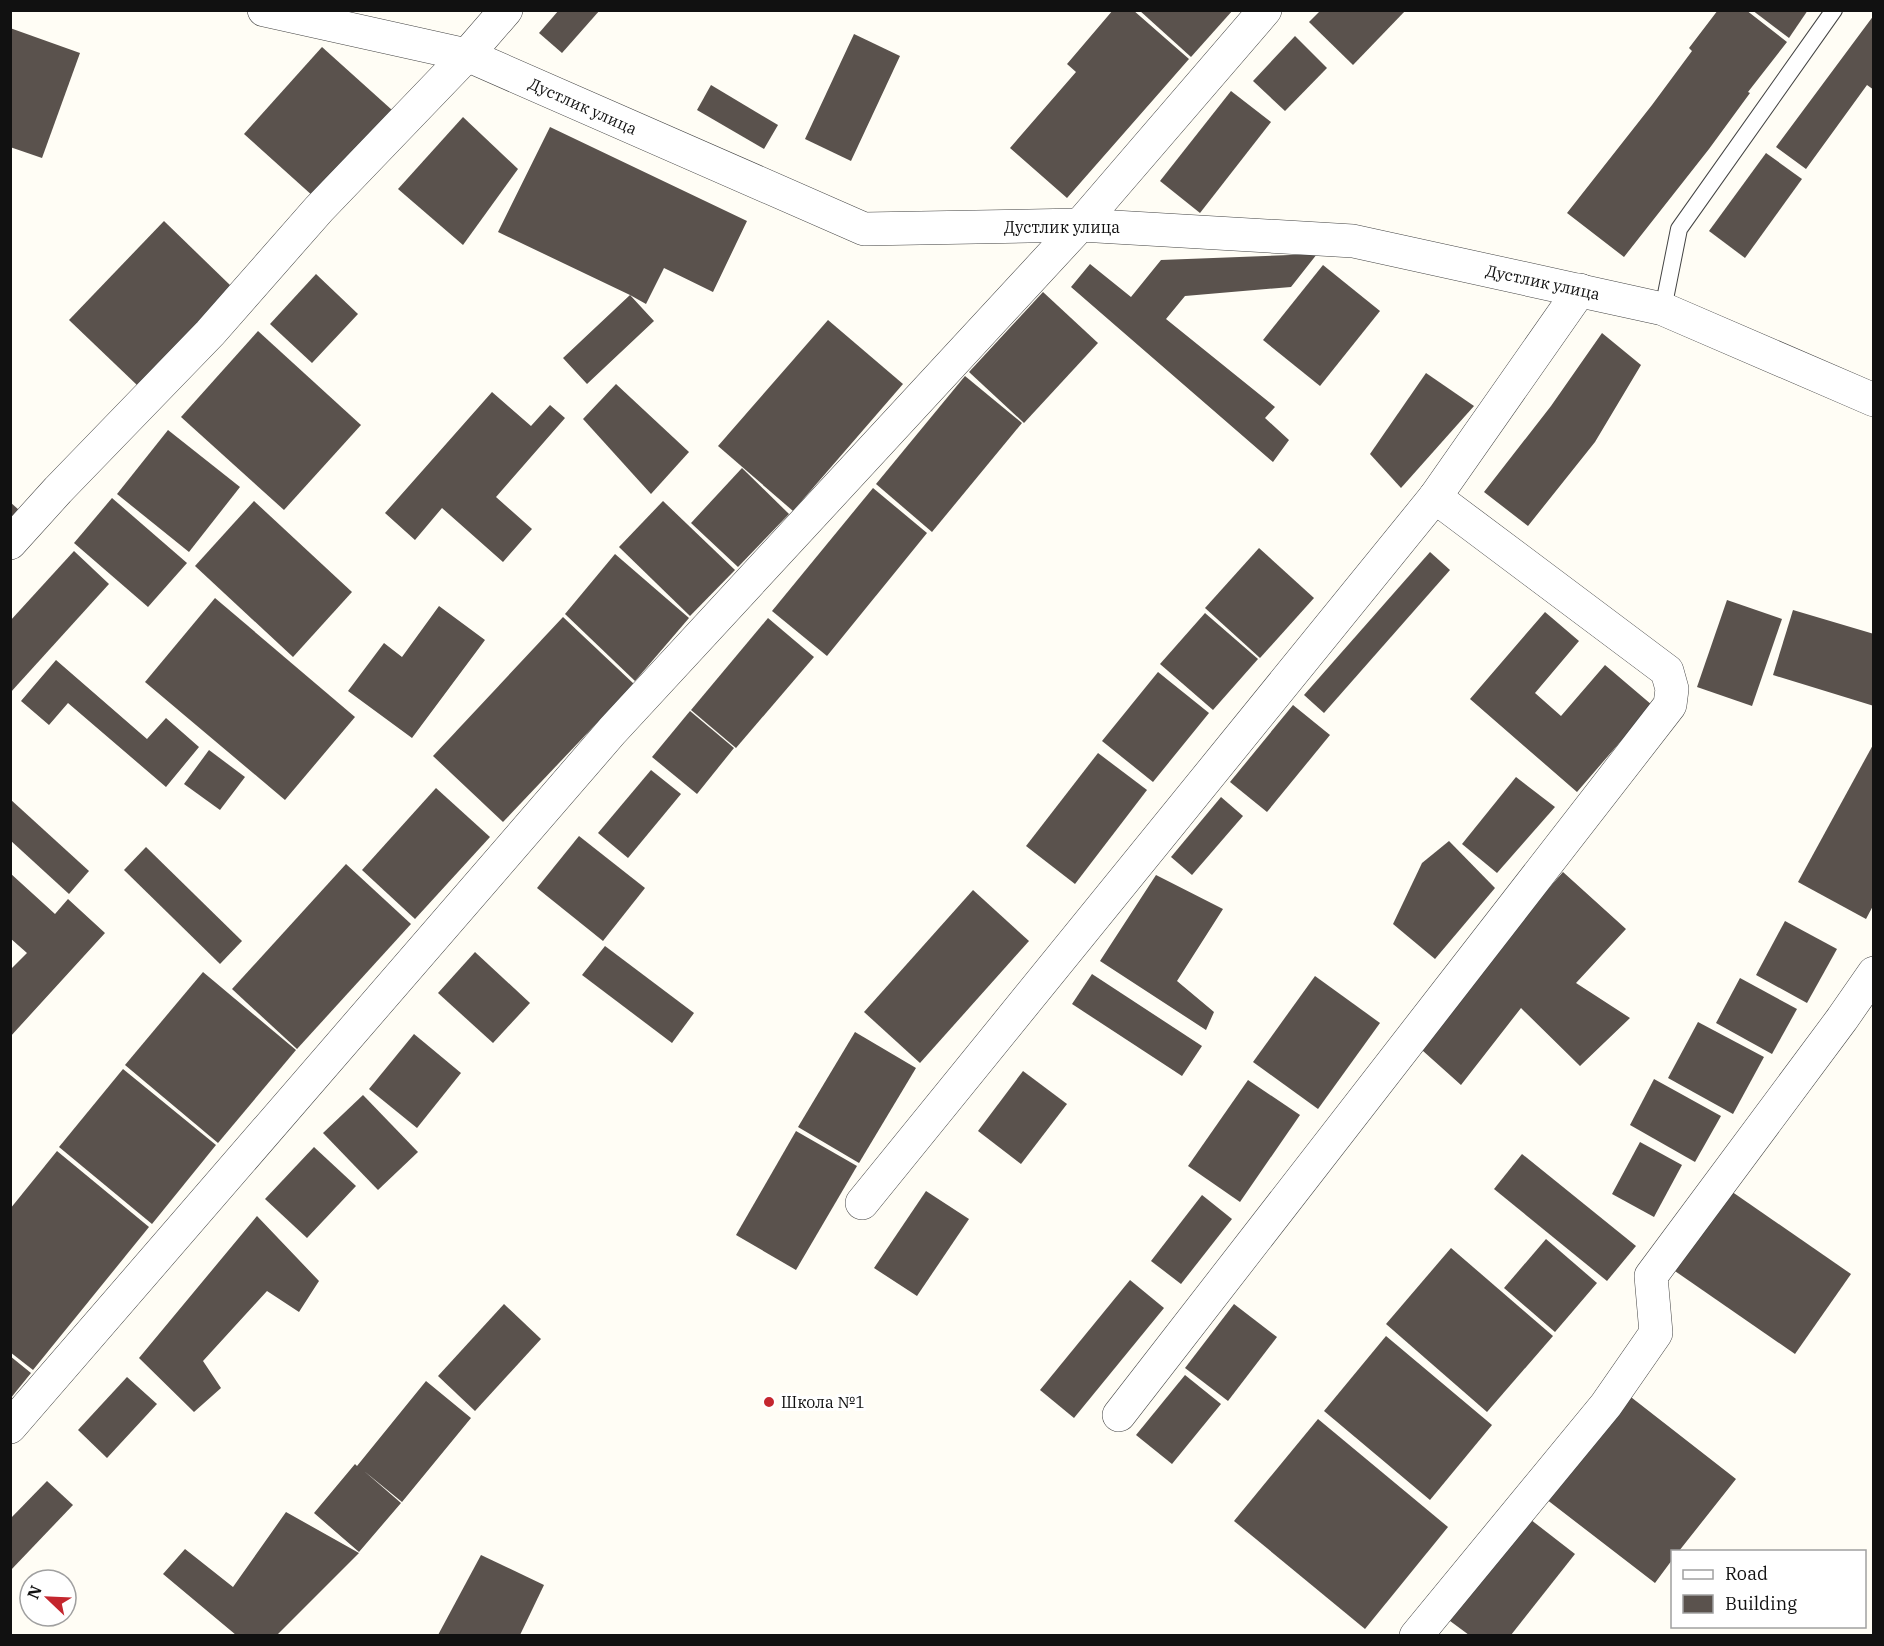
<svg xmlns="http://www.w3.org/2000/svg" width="1884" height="1646" font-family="'IBM Plex Serif',serif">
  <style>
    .building { fill: #5a524d }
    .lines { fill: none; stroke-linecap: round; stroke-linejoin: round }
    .service-casing { stroke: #444; stroke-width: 18 }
    .minor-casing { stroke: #444; stroke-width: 34 }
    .service { stroke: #fff; stroke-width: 16 }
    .minor { stroke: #fff; stroke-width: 33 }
    .poi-dot { fill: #c4262e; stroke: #fff; stroke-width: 2 }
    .labels { text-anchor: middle; stroke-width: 6; stroke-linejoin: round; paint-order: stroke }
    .street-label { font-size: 16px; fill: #111; stroke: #fff }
    .poi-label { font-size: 16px; fill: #111; stroke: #fff; text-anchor: start }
  </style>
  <rect width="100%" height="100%" fill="#fffdf5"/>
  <g class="building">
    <path d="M559 10H600L562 53 539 33Z"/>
    <path d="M1113 10H1133L1189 59 1067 198 1010 148 1076 72 1067 64Z"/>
    <path d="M1139 10H1233L1191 57Z"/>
    <path d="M1321 10H1406L1353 65 1309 22Z"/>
    <path d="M1718 10H1746L1787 42 1748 92 1750 93 1709 149 1624 257 1567 213 1652 105 1692 51 1689 48Z"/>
    <path d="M1752 10H1808L1789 38Z"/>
    <path d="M1874 15V90L1867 85 1806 169 1776 147Z"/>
    <path d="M10 28 80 53 42 158 10 147Z"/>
    <path d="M854 34 900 56 851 161 805 139Z"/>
    <path d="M1295 36 1327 68 1285 111 1253 81Z"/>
    <path d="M322 47 392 110 314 197 244 134Z"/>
    <path d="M711 85 778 125 764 149 697 110Z"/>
    <path d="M1231 91 1271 122 1200 213 1160 181Z"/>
    <path d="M463 117 518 169 463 245 398 189Z"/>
    <path d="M550 127 747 221 713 292 664 268 646 304 630 295 654 321 587 384 563 358 630 295 498 232Z"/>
    <path d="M1766 153 1802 179 1745 258 1709 231Z"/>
    <path d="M164 221 232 287 138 386 69 320Z"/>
    <path d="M1317 254 1291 287 1185 296 1166 319 1275 407 1265 418 1289 440 1273 462 1071 287 1090 264 1131 297 1161 260Z"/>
    <path d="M1323 265 1380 311 1320 386 1263 340Z"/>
    <path d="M316 274 358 314 312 363 270 324Z"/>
    <path d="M1043 292 1098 343 1024 423 969 372Z"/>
    <path d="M828 320 903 384 793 511 718 446Z"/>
    <path d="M258 331 361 425 284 510 181 417Z"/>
    <path d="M1602 333 1641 365 1595 442 1528 526 1484 492 1551 406Z"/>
    <path d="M1426 373 1474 406 1401 488 1370 454Z"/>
    <path d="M965 376 1022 423 932 532 876 484Z"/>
    <path d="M616 384 689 452 651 494 583 419Z"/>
    <path d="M492 392 531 426 550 405 565 418 496 497 532 529 503 562 442 508 415 540 385 513Z"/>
    <path d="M168 430 240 487 189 552 117 494Z"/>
    <path d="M742 468 789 514 738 567 691 523Z"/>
    <path d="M873 488 927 533 827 656 772 611Z"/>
    <path d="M112 498 187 563 148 607 74 543Z"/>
    <path d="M254 501 352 592 293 657 195 566Z"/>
    <path d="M663 501 735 570 690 616 619 547Z"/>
    <path d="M10 502 19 510 10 519Z"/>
    <path d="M1259 548 1314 598 1260 658 1205 608Z"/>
    <path d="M74 551 109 584 10 693V621Z"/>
    <path d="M1430 552 1450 570 1324 713 1304 695Z"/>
    <path d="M615 554 689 618 635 681 565 614Z"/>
    <path d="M215 598 355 717 285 800 145 682Z"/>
    <path d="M1727 600 1782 619 1752 706 1697 687Z"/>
    <path d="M439 606 485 640 412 738 348 691 384 643 402 657Z"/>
    <path d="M1793 610 1874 634V706L1773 675Z"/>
    <path d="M1545 612 1579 641 1535 693 1561 716 1605 665 1652 705 1577 792 1470 699Z"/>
    <path d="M1205 613 1258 659 1213 710 1160 664Z"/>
    <path d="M563 617 634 684 503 822 433 756Z"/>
    <path d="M768 618 814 657 736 748 691 710Z"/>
    <path d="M56 660 147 739 166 718 199 747 166 787 68 703 49 725 21 701Z"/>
    <path d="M1158 672 1209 713 1153 782 1102 741Z"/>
    <path d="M1293 705 1330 735 1267 812 1230 782Z"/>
    <path d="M690 711 734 748 697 794 652 757Z"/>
    <path d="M1874 743V904L1866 919 1798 882Z"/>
    <path d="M209 750 245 777 220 810 184 784Z"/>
    <path d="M1098 753 1147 790 1075 884 1026 846Z"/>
    <path d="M651 770 681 794 628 858 598 833Z"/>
    <path d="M1516 777 1555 807 1497 873 1462 844Z"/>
    <path d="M436 788 490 837 415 919 362 870Z"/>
    <path d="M1221 797 1243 816 1192 875 1171 857Z"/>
    <path d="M10 799 89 871 69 894 10 840Z"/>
    <path d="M579 836 645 888 603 941 537 888Z"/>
    <path d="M1449 841 1495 888 1435 959 1393 924 1422 863Z"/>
    <path d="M146 847 242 941 220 964 124 870Z"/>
    <path d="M346 864 411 924 297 1049 232 989Z"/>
    <path d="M1563 872 1626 929 1576 983 1630 1018 1580 1066 1521 1008 1461 1085 1413 1042Z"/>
    <path d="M10 873 55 914 68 899 105 933 10 1037V970L27 953 10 938Z"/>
    <path d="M1156 875 1223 909 1177 981 1214 1012 1206 1030 1100 961Z"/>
    <path d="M973 890 1029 941 920 1063 864 1012Z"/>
    <path d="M1785 921 1837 949 1807 1003 1756 975Z"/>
    <path d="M605 946 694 1013 672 1043 582 975Z"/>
    <path d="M475 952 530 1003 493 1043 438 993Z"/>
    <path d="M203 972 296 1050 218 1143 125 1065Z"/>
    <path d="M1092 974 1202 1046 1182 1076 1072 1004Z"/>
    <path d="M1315 976 1380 1023 1318 1109 1253 1062Z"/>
    <path d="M1740 978 1797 1009 1772 1054 1716 1023Z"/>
    <path d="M1698 1022 1764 1057 1733 1114 1668 1078Z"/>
    <path d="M855 1032 916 1068 859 1163 798 1127Z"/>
    <path d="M414 1034 461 1073 417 1128 369 1089Z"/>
    <path d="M123 1069 216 1145 152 1224 59 1147Z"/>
    <path d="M1023 1071 1067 1104 1021 1164 978 1131Z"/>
    <path d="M1654 1079 1721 1116 1695 1162 1630 1125Z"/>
    <path d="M1248 1080 1300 1115 1240 1202 1188 1166Z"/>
    <path d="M363 1095 418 1152 378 1190 323 1133Z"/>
    <path d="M796 1131 857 1166 796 1270 736 1235Z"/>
    <path d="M1640 1142 1682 1165 1654 1217 1612 1194Z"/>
    <path d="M314 1147 356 1186 307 1238 265 1199Z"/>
    <path d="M57 1151 149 1227 33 1370 10 1352V1209Z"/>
    <path d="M1522 1154 1636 1246 1607 1281 1494 1189Z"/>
    <path d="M1728 1189 1851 1274 1795 1354 1672 1269Z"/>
    <path d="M926 1191 969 1219 917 1296 874 1268Z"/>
    <path d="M1202 1195 1232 1219 1181 1284 1151 1261Z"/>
    <path d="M257 1216 319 1281 299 1312 267 1291 203 1361 221 1388 194 1412 139 1358Z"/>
    <path d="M1546 1239 1597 1283 1555 1332 1504 1288Z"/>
    <path d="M1451 1248 1553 1336 1487 1412 1386 1324Z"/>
    <path d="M1130 1280 1164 1308 1074 1418 1040 1390Z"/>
    <path d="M504 1304 541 1339 475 1411 438 1376Z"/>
    <path d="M1234 1304 1277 1337 1228 1401 1185 1368Z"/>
    <path d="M1386 1336 1492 1425 1430 1500 1324 1411Z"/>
    <path d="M10 1356 31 1373 10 1399Z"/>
    <path d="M1185 1375 1221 1404 1172 1464 1136 1435Z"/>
    <path d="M127 1377 157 1404 107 1458 78 1430Z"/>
    <path d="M426 1381 471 1418 402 1502 364 1471 401 1503 359 1552 314 1513 355 1464 357 1466Z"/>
    <path d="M1627 1394 1736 1479 1679 1551H1672V1560L1655 1583 1546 1499Z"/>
    <path d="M1318 1419 1448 1527 1365 1629 1234 1521Z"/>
    <path d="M47 1481 73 1505 10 1571V1519Z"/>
    <path d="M286 1512 359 1553 277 1635H236L163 1574 185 1549 233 1587Z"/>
    <path d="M1526 1516 1575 1554 1511 1635H1469L1446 1618Z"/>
    <path d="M481 1555 544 1585 520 1635H438Z"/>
  </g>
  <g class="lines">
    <g class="service-casing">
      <path id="service" d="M1663 309 1679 229 1834 10"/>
    </g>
    <g class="minor-casing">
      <g id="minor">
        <path d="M264 10 467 55 864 229 1080 225 1353 241 1663 309 1874 400"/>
        <path d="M10 543 58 490 210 333 319 209 467 55 506 10"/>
        <path d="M862 1203 1435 497 1580 290"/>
        <path d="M1119 1415 1670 705 1672 689 1667 671 1435 497"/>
        <path d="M10 1427 612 731 1080 225 1265 10"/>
        <path d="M1416 1636 1606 1405 1656 1333 1651 1276 1842 1019 1874 973"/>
      </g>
    </g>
    <use href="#service" class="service"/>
    <use href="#minor" class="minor"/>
  </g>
  <circle class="poi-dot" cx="769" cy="1402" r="6"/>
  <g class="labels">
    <g class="street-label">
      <text transform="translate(583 106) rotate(24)" y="6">Дустлик улица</text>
      <text x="1062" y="233">Дустлик улица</text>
      <text transform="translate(1543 282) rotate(12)" y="6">Дустлик улица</text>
    </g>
    <g class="poi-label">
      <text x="781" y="1408">Школа №1</text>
    </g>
  </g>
  <rect width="1884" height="1646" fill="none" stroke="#111111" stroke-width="24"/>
  <rect x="1671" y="1550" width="195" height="78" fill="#ffffff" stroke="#a0a0a0" stroke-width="1.5"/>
  <rect x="1683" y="1570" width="30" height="9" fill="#ffffff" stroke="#a0a0a0" stroke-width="1.5"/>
  <text x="1725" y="1580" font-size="18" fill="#111111">Road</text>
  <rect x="1683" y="1595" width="30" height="18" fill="#5a524d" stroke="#a0a0a0" stroke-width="1.5"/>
  <text x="1725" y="1610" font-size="18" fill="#111111">Building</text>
  <g transform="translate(48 1598) rotate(293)"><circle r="28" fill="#ffffff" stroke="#a0a0a0" stroke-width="1.5"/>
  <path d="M0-4.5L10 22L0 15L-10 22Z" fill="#c4262e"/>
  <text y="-9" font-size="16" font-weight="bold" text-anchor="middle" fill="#111111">N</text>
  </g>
</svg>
